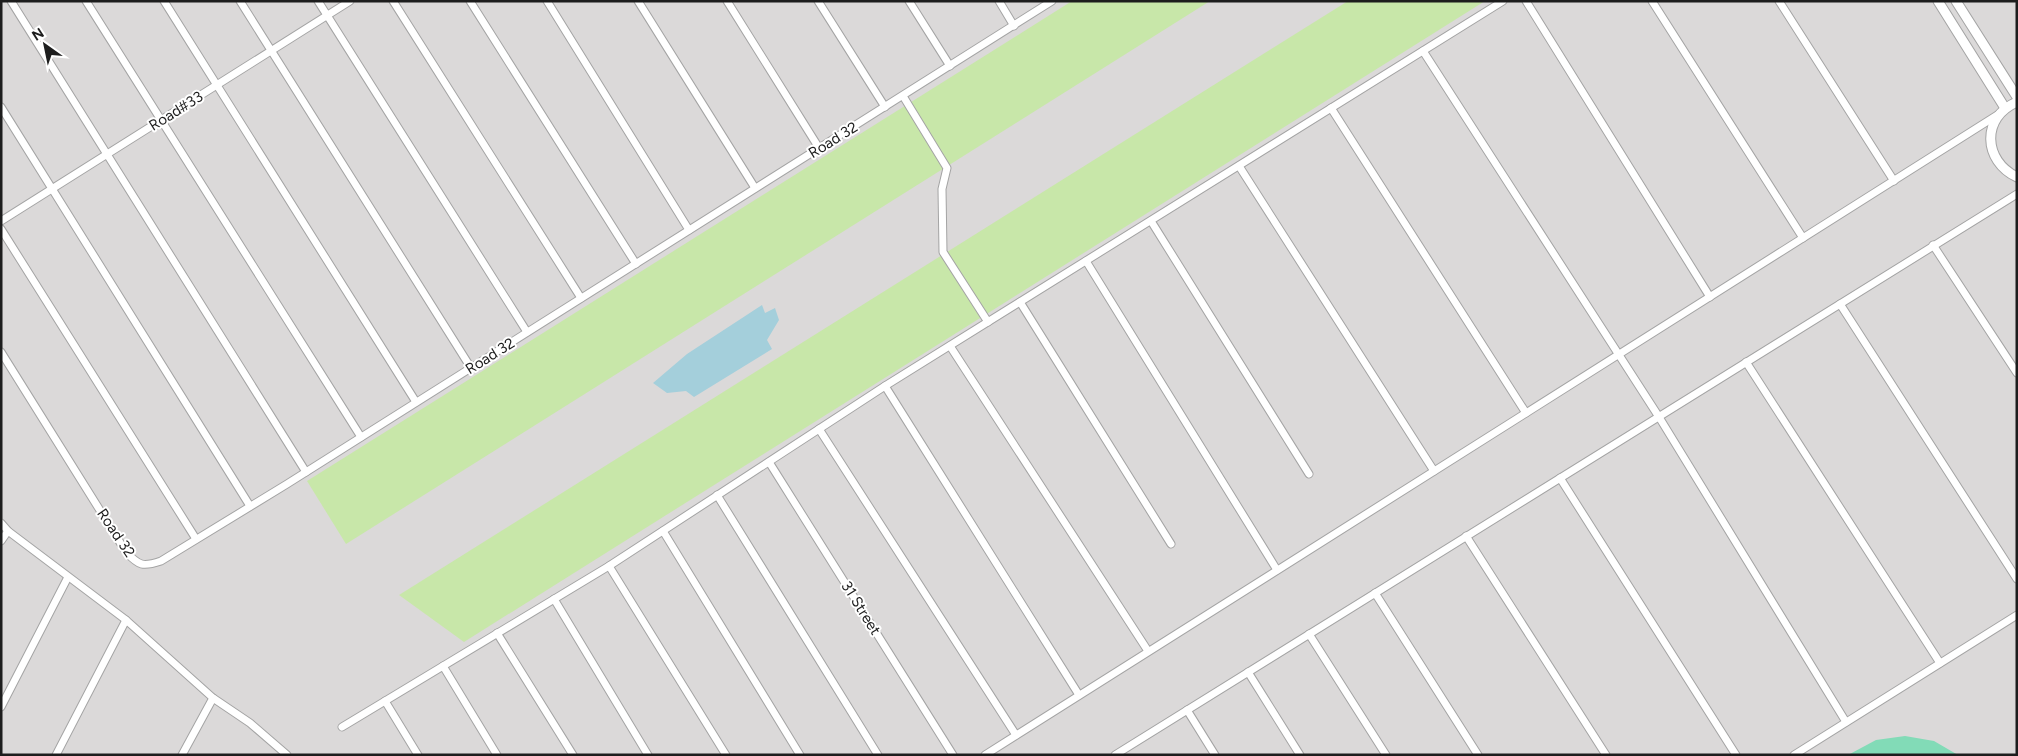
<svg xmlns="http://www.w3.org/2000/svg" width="2018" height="756" font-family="Figtree,sans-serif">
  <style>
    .residential { fill: #dbd9d9 }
    .grass { fill: #c8e7a9 }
    .pitch { fill: #82dbb7 }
    .water { fill: #a4cfdb }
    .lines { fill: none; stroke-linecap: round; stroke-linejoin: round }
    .minor-casing { stroke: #a4a4a4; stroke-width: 9 }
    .tertiary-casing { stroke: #a4a4a4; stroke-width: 11 }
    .minor { stroke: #fff; stroke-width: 7 }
    .tertiary { stroke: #fff; stroke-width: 9 }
    .labels { text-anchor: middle; stroke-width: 4; stroke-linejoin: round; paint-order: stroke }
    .street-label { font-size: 15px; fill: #1d1d1d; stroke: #fff }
  </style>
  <rect width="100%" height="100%" fill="#eeeae2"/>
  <rect class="residential" x="1" y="1" width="2016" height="754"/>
  <g class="grass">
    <path d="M1072 1H1210L346 544 307 481Z"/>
    <path d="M1348 1H1485L464 642 399 595Z"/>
  </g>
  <path class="pitch" d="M1905 736 1934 741 1958 755H1848L1876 740Z"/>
  <path class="water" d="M762 305 765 313 775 308 779 320 767 340 772 349 694 397 686 391 667 393 653 383 687 354Z"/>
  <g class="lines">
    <g class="minor-casing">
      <g id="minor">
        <path d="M11 1 306 472"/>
        <path d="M86 1 361 437"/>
        <path d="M164 1 416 402"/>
        <path d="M240 1 471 368"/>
        <path d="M318 1 527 332"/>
        <path d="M393 1 581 298"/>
        <path d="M470 1 636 264"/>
        <path d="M547 1 689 230"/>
        <path d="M638 1 755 188"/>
        <path d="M727 1 819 148"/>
        <path d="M818 1 885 107"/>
        <path d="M909 1 950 66"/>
        <path d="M999 1 1014 26"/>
        <path d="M1526 1 1710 297"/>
        <path d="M1652 1 1803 238"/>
        <path d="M1779 1 1894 181"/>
        <path d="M1423 51 1659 417 1846 722"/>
        <path d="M903 96 947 168 942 189 943 252 988 322"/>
        <path d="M1 107 250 506"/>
        <path d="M1331 108 1526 413"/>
        <path d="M1239 166 1434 471"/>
        <path d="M1 221 350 1"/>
        <path d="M1151 221 1309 474"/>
        <path d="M1 229 196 539"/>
        <path d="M1933 245 2017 373"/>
        <path d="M1086 261 1277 570"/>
        <path d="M1020 302 1171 544"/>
        <path d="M1840 304 2017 579"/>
        <path d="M950 346 1148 651"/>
        <path d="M1 352 126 552C139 566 143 567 161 561L287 484 1052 1"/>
        <path d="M1746 362 1940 663"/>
        <path d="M885 386 1079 695"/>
        <path d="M819 429 1016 735"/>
        <path d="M769 462 953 755"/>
        <path d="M1560 478 1736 755"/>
        <path d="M717 495 878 755"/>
        <path d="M1 523 8 531 126 620"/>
        <path d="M663 531 800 755"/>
        <path d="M1466 536 1606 755"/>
        <path d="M1 541 8 531"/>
        <path d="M609 566 726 755"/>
        <path d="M1375 593 1478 755"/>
        <path d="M554 599 648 755"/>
        <path d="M497 633 573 755"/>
        <path d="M1309 634 1386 755"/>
        <path d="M443 666 497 755"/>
        <path d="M1248 672 1300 755"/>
        <path d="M385 701 418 755"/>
        <path d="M1 707 68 577"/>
        <path d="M1187 710 1215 755"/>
        <path d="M342 727 609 566 885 386 1503 1"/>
        <path d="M56 755 126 620 213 698 250 723 287 755"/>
        <path d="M182 755 213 698"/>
        <path d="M985 755 1999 114"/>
        <path d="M1115 755 2017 194"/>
        <path d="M1794 755 2017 615"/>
      </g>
    </g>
    <g class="tertiary-casing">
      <g id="tertiary">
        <path d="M1938 1 2005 108"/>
        <path d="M1956 1 2017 97"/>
        <path d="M2017 102C1981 117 1983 161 2017 177"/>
      </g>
    </g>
    <use href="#minor" class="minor"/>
    <use href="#tertiary" class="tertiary"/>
  </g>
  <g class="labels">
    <g class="street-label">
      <text transform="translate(176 111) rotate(-32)" y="5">Road#33</text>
      <text transform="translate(833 140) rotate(-32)" y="5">Road 32</text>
      <text transform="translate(490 356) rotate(-32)" y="5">Road 32</text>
      <text transform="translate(116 533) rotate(56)" y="5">Road 32</text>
      <text transform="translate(861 608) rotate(58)" y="5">31 Street</text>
    </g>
  </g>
  <rect width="2018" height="756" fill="none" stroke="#1d1d1d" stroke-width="5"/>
  <g transform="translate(45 45) rotate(327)" stroke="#ffffff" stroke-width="4" paint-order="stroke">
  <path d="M0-4L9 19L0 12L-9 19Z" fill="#1d1d1d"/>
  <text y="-8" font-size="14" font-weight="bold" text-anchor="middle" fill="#1d1d1d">N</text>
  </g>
</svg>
